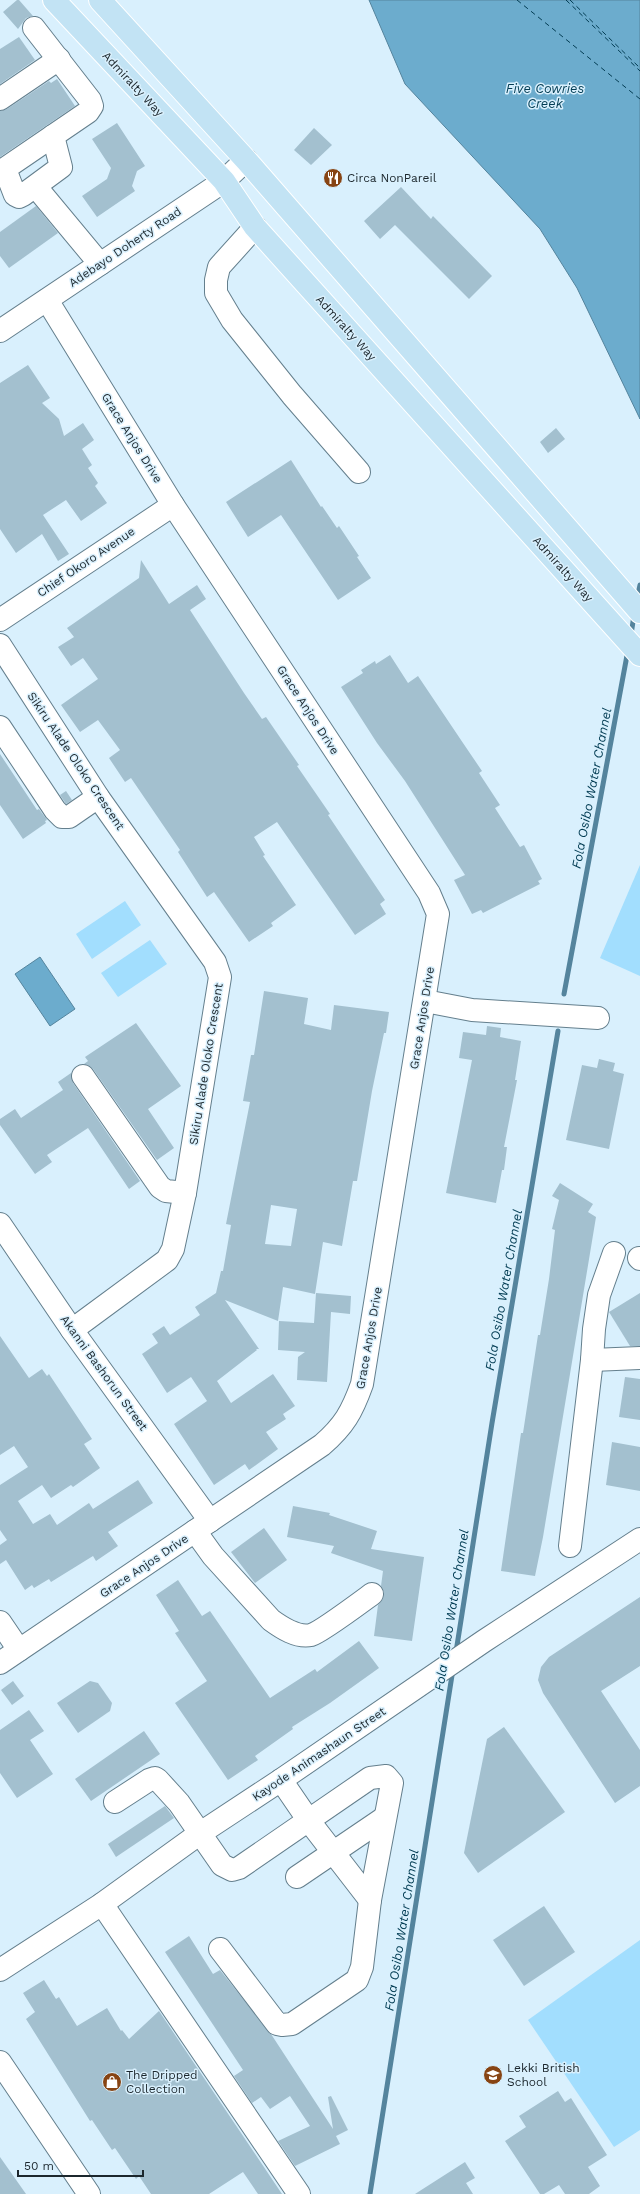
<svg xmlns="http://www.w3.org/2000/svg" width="640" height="2194" font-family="'Work Sans',sans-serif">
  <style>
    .green { fill: #a2defe }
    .water { fill: #6caccd; stroke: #54849d }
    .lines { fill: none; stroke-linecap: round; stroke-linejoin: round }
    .stream { stroke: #54849d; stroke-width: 5 }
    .ferry { stroke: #033d54; stroke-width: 1; stroke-dasharray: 5 4; stroke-linecap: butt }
    .building { fill: #a3c0cf; fill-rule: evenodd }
    .minor-casing { stroke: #647f8d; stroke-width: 24 }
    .major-casing { stroke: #fff; stroke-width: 24 }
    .minor { stroke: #fff; stroke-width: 22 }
    .major { stroke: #c2e3f4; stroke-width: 22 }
    .labels { text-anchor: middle; stroke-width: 3; stroke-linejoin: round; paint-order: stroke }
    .street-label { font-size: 12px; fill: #1c272d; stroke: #d9f0fd }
    .poi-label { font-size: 12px; fill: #1c272d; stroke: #d9f0fd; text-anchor: start }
    .water-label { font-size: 13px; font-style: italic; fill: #033d54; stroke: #d9f0fd }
  </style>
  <rect width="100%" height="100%" fill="#d9f0fd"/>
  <g class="green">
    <path d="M640 865V976L600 958Z"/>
    <path d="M125 901 141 925 92 959 76 934Z"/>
    <path d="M150 940 167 964 118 997 101 973Z"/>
    <path d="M640 1940V2130L614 2147 528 2020Z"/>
  </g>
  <g class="water">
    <path d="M369 0H640V419L577 288 540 229 405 84Z"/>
    <path d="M40 957 75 1009 50 1026 15 974Z"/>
  </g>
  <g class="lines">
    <g class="stream">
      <path d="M637 599 640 585"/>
      <path d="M631 635 634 615"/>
      <path d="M564 994 628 650"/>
      <path d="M456 1652 492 1423 558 1031"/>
      <path d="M370 2194 453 1669"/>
    </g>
    <g class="ferry">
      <path d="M517 0 640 99"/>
      <path d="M566 0 640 71"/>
      <path d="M570 0 640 68"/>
    </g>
  </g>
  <g class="building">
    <path d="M17 0H19L33 16 26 18 18 29 3 12Z"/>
    <path d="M19 37 35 60 0 84V49Z"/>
    <path d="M57 79 75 106 0 157V111L7 109 49 81 51 83Z"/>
    <path d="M117 123 145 166 137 171 132 186 135 191 97 217 82 196 107 179 111 168 92 139Z"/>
    <path d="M314 128 332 145 311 165 294 150Z"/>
    <path d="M401 187 431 219 433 216 492 276 469 299 395 225 380 239 364 221Z"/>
    <path d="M36 206 58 233 9 268 0 256V232Z"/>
    <path d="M28 365 50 398 42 403 59 419 64 436 83 423 94 440 82 449 92 465 88 468 98 483 95 486 107 503 81 521 66 500 43 515 69 554 58 561 42 534 16 553 0 529V383Z"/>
    <path d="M556 428 565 439 548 453 540 442Z"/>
    <path d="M291 460 321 507 322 506 337 528 339 526 359 556 357 557 371 578 338 600 281 515 248 537 226 502Z"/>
    <path d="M141 560 169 604 197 585 206 599 190 610 244 693 262 719 266 717 299 765 297 766 330 814 328 815 385 900 380 904 386 914 355 935 277 822 254 837 265 855 263 856 296 905 271 923 273 926 249 942 214 892 207 897 178 852 180 850 131 778 125 782 109 758 120 750 98 720 80 732 61 705 98 679 83 658 71 666 58 647 74 637 67 628 139 578Z"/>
    <path d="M390 655 408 683 418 676 463 743 482 771 479 773 500 805 495 808 520 847 524 845 542 879 538 881 540 884 483 913 481 910 472 914 454 880 465 875 405 781 377 743 341 687 363 673 361 670 375 661 376 664Z"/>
    <path d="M0 754 37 810 39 809 47 820 45 821 46 823 23 839 0 805Z"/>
    <path d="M66 791 72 800 66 804 60 795Z"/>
    <path d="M264 991 308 998 304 1024 331 1030 334 1005 389 1012 386 1033H384L372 1091 357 1181H353L342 1246 323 1242 315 1294 283 1287 278 1321 225 1300 259 1349H256L257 1350 217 1381 231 1403 273 1374 295 1406 283 1414 286 1419 266 1432 278 1449 249 1470 245 1464 214 1485 174 1424 207 1401 191 1377 167 1393 142 1354 158 1343 152 1334 164 1326 170 1335 200 1315 195 1307 216 1293 221 1271H223L231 1225 226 1224 250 1102 243 1101 251 1055H254ZM271 1205 297 1209 291 1246 265 1244Z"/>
    <path d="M136 1023 181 1086 148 1109 174 1148 157 1160 93 1069 84 1064 88 1061 85 1057Z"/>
    <path d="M487 1026 501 1028 500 1037 521 1041 515 1080H517L504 1147H507L504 1170H502L496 1203 446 1193 472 1060 459 1058 463 1032 486 1035Z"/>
    <path d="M599 1059 615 1063 613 1071 624 1074 609 1149 566 1140 582 1065 597 1068Z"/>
    <path d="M71 1073 73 1083 140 1181 129 1189 88 1128 47 1155 52 1162 35 1174 0 1125V1119L15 1109 21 1118 63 1090 58 1082Z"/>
    <path d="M560 1183 593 1204 588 1212 596 1217 543 1537 535 1576 501 1571 521 1433H523L538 1335H540L549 1279 555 1230 552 1229 559 1200 552 1196Z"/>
    <path d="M316 1293 351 1296 350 1314 331 1312 327 1382 297 1380 298 1357 305 1352 278 1350 279 1321 314 1323Z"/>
    <path d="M640 1293V1346H630L609 1312Z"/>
    <path d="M0 1336 29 1378 42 1369 47 1376 49 1374 92 1439 84 1444 100 1468 73 1487 71 1485 51 1498 42 1485 18 1501 33 1524 50 1514 57 1525 89 1503 93 1509 138 1480 153 1503 108 1532 118 1546 96 1561 93 1556 51 1582 49 1579 34 1588 32 1585 25 1590 6 1560 0 1564V1545L7 1540 0 1530V1485L28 1467 14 1446 0 1455Z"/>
    <path d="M625 1377 640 1379V1420L619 1417Z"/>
    <path d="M612 1442 640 1447V1491L606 1485Z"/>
    <path d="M293 1506 330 1513 329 1515 377 1531 371 1549 424 1557 412 1641 374 1636 378 1605 383 1599 384 1593 381 1586 383 1571 331 1553 334 1546 287 1537Z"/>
    <path d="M264 1528 287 1560 255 1583 231 1552Z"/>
    <path d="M178 1580 202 1616 210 1611 270 1698 315 1669 317 1672 359 1641 379 1668 330 1703 292 1727 293 1729 255 1756 258 1760 228 1780 175 1703 207 1681 175 1633 179 1631 156 1595Z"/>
    <path d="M640 1597V1666L601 1691 640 1750V1786L615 1803 543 1693 538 1680 541 1667 549 1657Z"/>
    <path d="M13 1681 24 1696 12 1705 1 1690Z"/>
    <path d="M90 1681 98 1683 112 1703 110 1711 78 1733 57 1703Z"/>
    <path d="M29 1710 44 1731 30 1740 53 1774 17 1798 0 1773V1730Z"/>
    <path d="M504 1727 565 1812 478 1873 464 1853 487 1739Z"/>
    <path d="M144 1731 160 1754 91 1801 75 1779Z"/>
    <path d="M165 1806 174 1818 116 1857 108 1844Z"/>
    <path d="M544 1906 575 1952 524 1986 493 1940Z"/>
    <path d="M189 1936 213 1974 220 1970 271 2034 333 2129 328 2097 331 2096 348 2130 336 2136 340 2144 295 2166 278 2141 310 2126 290 2096 270 2109 261 2097 252 2103 234 2076 243 2070 165 1952Z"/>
    <path d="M44 1980 56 1999 59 1997 77 2026 107 2008 121 2031 122 2030 129 2039 159 2011 282 2194H258L243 2172 209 2194H151L139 2176 136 2179 115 2148 112 2150 92 2120 90 2121 26 2019 35 2012 23 1993Z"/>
    <path d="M558 2091 565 2102 571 2098 607 2155 588 2167 600 2186 589 2194H565L559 2185 544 2194H540L505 2141 526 2127 519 2116Z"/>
    <path d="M0 2157 26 2194H0Z"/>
    <path d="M465 2162 475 2178 466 2183 473 2194H415Z"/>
  </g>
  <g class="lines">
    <g class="minor-casing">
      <g id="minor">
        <path d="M0 99 59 59"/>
        <path d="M5 169 15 195 19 197 23 195 61 167 53 136"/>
        <path d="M0 172 88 112 92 106 90 100 34 28"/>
        <path d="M36 187 100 264"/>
        <path d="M255 227 219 267 216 280V293L232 320 292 395 359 472"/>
        <path d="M0 331 224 181 246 160"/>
        <path d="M0 620 173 505"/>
        <path d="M0 645 98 797 215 962 220 977 185 1193 173 1249 167 1260 72 1330"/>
        <path d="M0 727 55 810 62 817H69L98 797"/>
        <path d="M425 1001 472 1010 598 1018"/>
        <path d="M83 1076 160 1187 166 1191 185 1193"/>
        <path d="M0 1224 72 1330 210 1521"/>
        <path d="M639 1258 640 1259"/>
        <path d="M592 1360 640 1358"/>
        <path d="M195 1531 213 1556 271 1620C282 1628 297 1638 311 1635 321 1632 361 1602 372 1594"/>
        <path d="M570 1546 592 1360 594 1329 599 1295 614 1253"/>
        <path d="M0 1622 19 1650"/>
        <path d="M0 1663 322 1445C344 1426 352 1412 362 1384L438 914 429 893 173 505 47 300"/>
        <path d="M281 1780 309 1821 370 1900"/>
        <path d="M115 1802 149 1780 155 1778 158 1780 179 1803 222 1865 232 1870 239 1868 370 1778 386 1776 392 1783 370 1900 362 1967 357 1980 292 2024 282 2025 277 2024 220 1949"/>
        <path d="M297 1877 384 1818"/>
        <path d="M102 1904 299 2194"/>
        <path d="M0 1970 102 1904 199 1834 281 1780 484 1641 640 1539"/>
        <path d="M0 2062 89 2194"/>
      </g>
    </g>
    <g class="major-casing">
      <g id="major">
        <path d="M54 0 224 181 255 227 640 655"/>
        <path d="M100 0 246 160 640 612"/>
      </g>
    </g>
    <use href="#minor" class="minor"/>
    <use href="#major" class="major"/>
  </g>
  <defs>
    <g id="restaurant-disc" transform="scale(1)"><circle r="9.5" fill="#874413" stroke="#d9f0fd"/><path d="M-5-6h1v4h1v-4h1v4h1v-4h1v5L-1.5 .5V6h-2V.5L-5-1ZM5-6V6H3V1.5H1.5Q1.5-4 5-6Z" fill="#fff"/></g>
    <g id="school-disc" transform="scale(1)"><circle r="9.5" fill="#874413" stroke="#d9f0fd"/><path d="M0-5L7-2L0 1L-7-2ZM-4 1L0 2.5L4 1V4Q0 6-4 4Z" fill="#fff"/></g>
    <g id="shop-disc" transform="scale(1)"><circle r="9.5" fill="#874413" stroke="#d9f0fd"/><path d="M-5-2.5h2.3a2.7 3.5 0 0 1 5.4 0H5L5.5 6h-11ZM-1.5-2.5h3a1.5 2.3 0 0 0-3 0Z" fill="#fff"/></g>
  </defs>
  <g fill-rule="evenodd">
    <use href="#restaurant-disc" x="333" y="178"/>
    <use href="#school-disc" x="493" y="2075"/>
    <use href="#shop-disc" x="112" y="2082"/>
  </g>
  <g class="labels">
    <g class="street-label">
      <text transform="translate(133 84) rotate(47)" y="4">Admiralty Way</text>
      <text transform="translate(125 247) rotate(-34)" y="4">Adebayo Doherty Road</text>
      <text transform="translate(346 328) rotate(48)" y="4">Admiralty Way</text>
      <text transform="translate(132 438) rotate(58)" y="4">Grace Anjos Drive</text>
      <text transform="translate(86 562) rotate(-34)" y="4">Chief Okoro Avenue</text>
      <text transform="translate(563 569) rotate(48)" y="4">Admiralty Way</text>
      <text transform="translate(308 710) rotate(57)" y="4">Grace Anjos Drive</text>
      <text transform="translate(76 761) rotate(56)" y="4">Sikiru Alade Oloko Crescent</text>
      <text transform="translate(422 1018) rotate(-81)" y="4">Grace Anjos Drive</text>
      <text transform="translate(206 1064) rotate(-81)" y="4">Sikiru Alade Oloko Crescent</text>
      <text transform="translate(369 1338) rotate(-80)" y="4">Grace Anjos Drive</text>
      <text transform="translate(104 1373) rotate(54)" y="4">Akanni Bashorun Street</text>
      <text transform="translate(144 1566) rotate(-34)" y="4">Grace Anjos Drive</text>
      <text transform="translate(319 1754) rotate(-34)" y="4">Kayode Animashaun Street</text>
    </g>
    <g class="poi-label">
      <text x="347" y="182">Circa NonPareil</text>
      <text x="507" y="2072">Lekki British<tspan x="507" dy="14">School</tspan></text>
      <text x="126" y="2079">The Dripped<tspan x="126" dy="14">Collection</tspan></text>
    </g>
    <g class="water-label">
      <text x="545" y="93">Five Cowries<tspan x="545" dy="15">Creek</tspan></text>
      <text transform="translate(591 788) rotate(-79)" y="5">Fola Osibo Water Channel</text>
      <text transform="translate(503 1290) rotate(-80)" y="5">Fola Osibo Water Channel</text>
      <text transform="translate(451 1610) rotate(-81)" y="5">Fola Osibo Water Channel</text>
      <text transform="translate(401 1930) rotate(-81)" y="5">Fola Osibo Water Channel</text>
    </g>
  </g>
  <path d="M18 2170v6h125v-6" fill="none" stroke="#1c272d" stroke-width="2"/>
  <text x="24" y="2170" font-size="12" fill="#1c272d" stroke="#d9f0fd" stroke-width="3" paint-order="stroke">50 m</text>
</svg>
